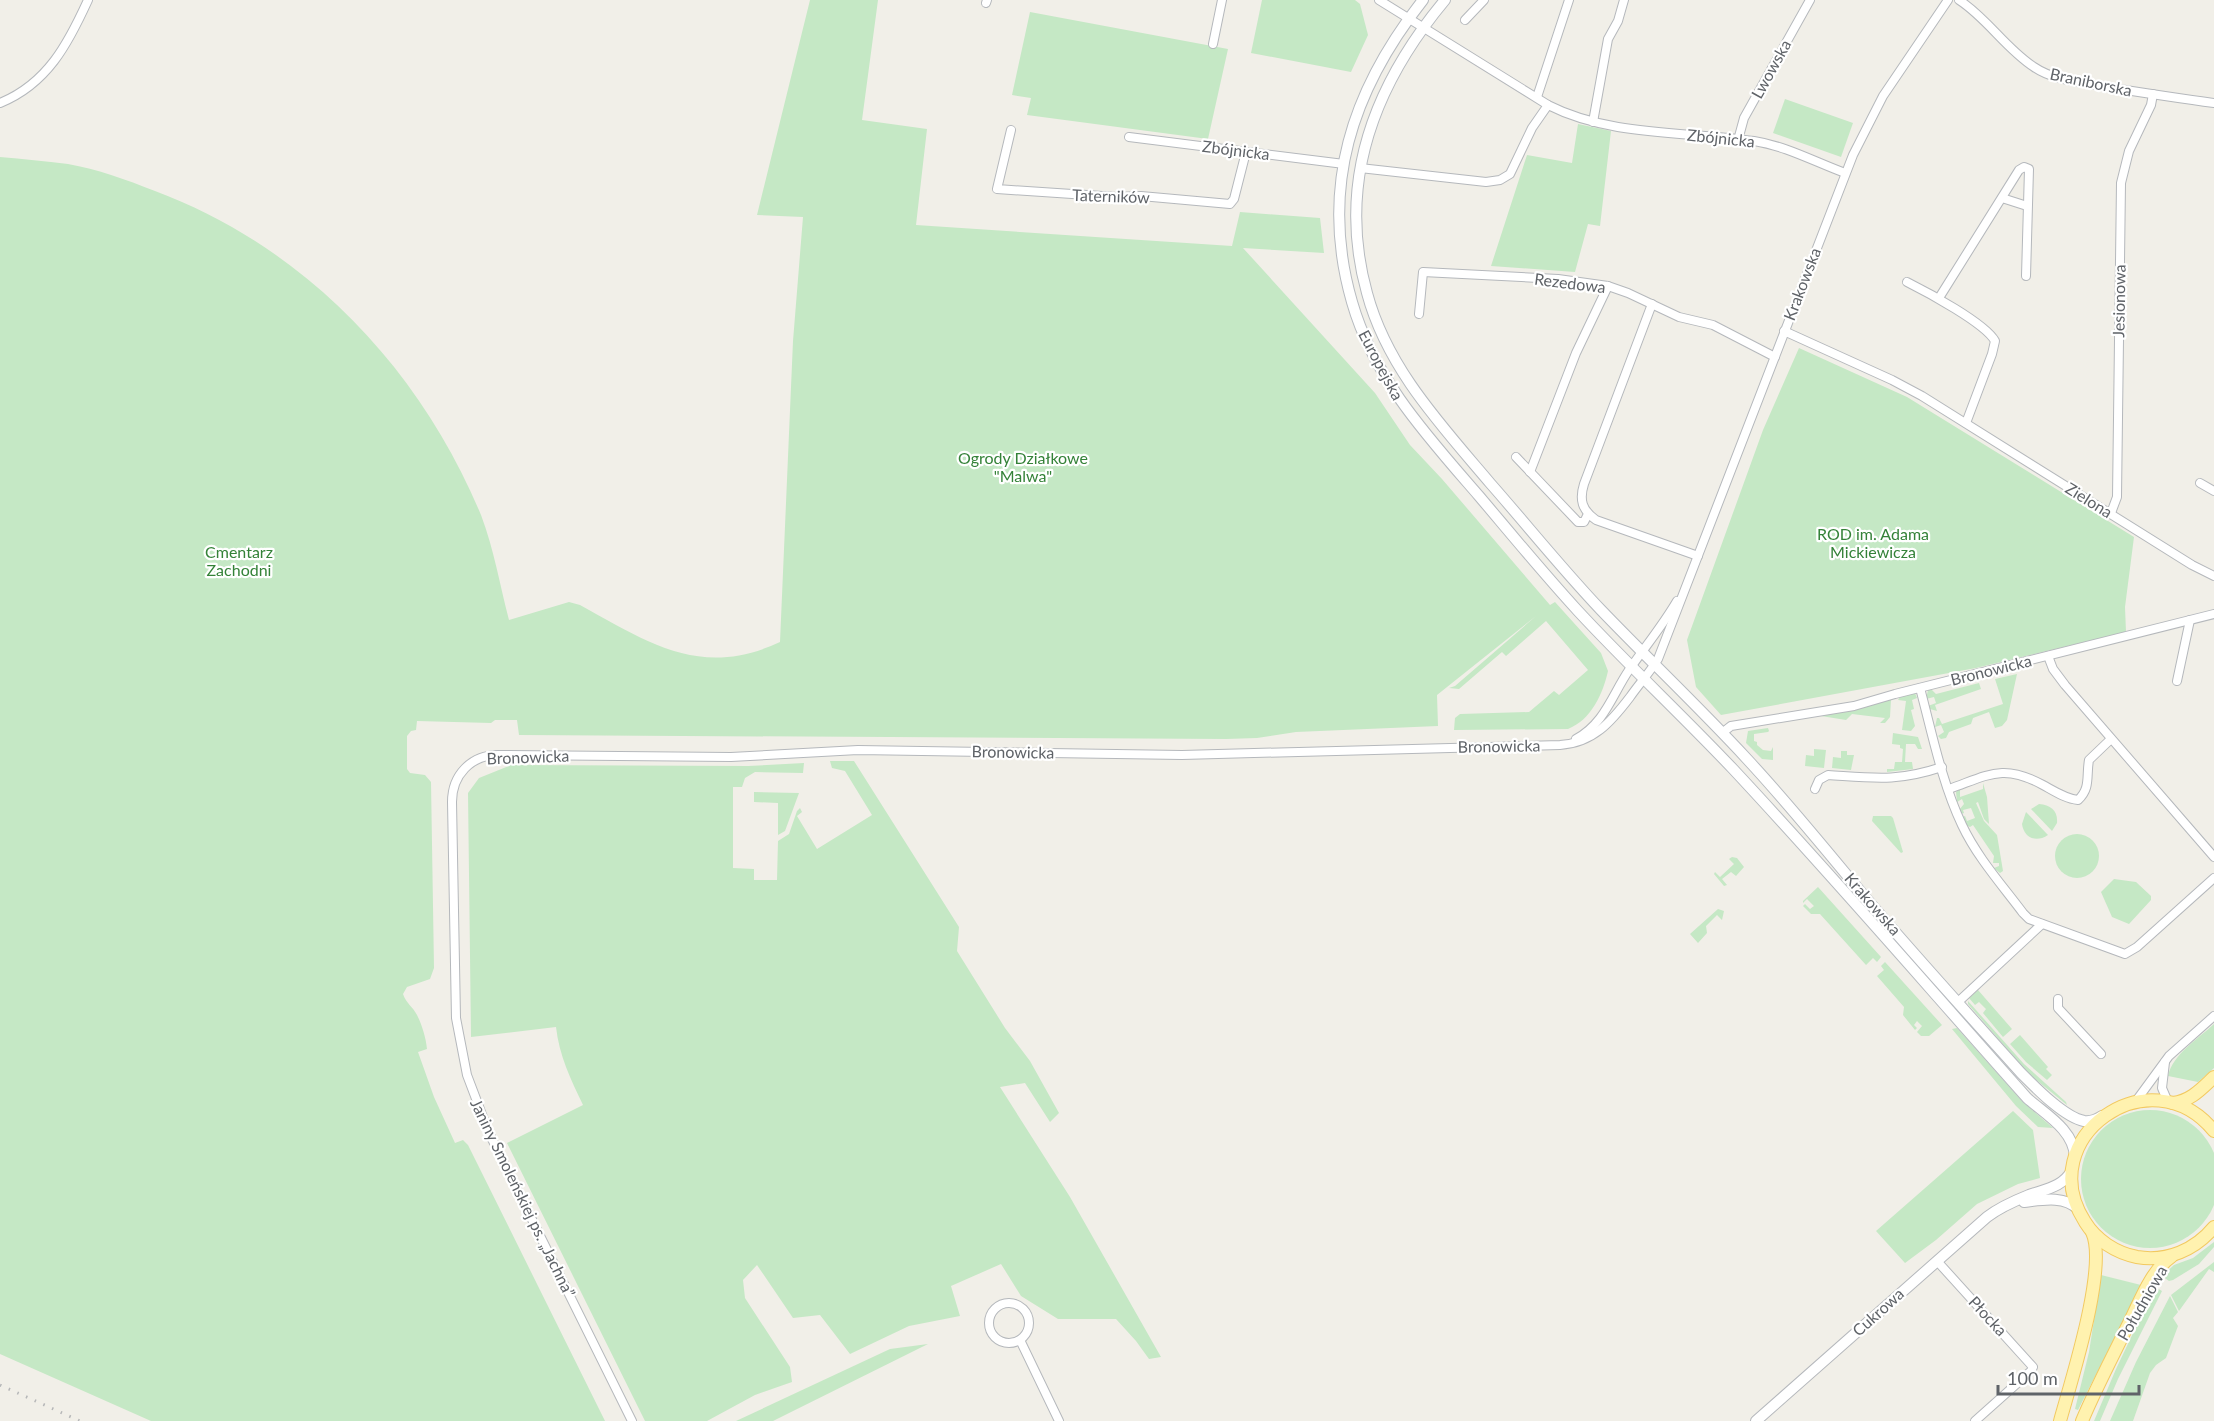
<svg xmlns="http://www.w3.org/2000/svg" width="2214" height="1421" font-family="Lato,sans-serif">
  <style>
    .green { fill: #c5e8c5 }
    .lines { fill: none; stroke-linecap: round; stroke-linejoin: round }
    .minor-casing { stroke: #b5b8bc; stroke-width: 10 }
    .tertiary-casing { stroke: #b5b8bc; stroke-width: 12 }
    .secondary-casing { stroke: #b6babf; stroke-width: 12 }
    .primary-casing { stroke: #f2c960; stroke-width: 14 }
    .minor { stroke: #fff; stroke-width: 8 }
    .tertiary { stroke: #fff; stroke-width: 10 }
    .secondary { stroke: #fff; stroke-width: 10 }
    .primary { stroke: #fff2af; stroke-width: 12 }
    .rail { stroke: #b6b7b8; stroke-width: 3; stroke-dasharray: 1.5 8; stroke-linecap: butt }
    .labels { text-anchor: middle; stroke-width: 4.5; stroke-linejoin: round; paint-order: stroke }
    .street-label { font-size: 16px; fill: #5f6368; stroke: #fff }
    .park-label { font-size: 16px; fill: #348238; stroke: #fff }
  </style>
  <rect width="100%" height="100%" fill="#f1efe8"/>
  <g class="green">
    <path d="M810 0H878L862 120 927 129 916 225 1232 246 1240 212 1320 218 1324 253 1243 248 1375 393 1410 445 1442 479 1550 605 1555 602 1601 653 1608 671C1603 694 1591 720 1568 729L1454 730 1455 718 1460 714 1529 712 1554 691 1559 695 1588 670 1546 621 1506 656 1502 652 1459 689 1449 688 1455 686 1536 616 1437 695 1438 726 1296 732 1257 738 1226 739 519 735 517 720H495L491 723 417 721 416 730 411 731 407 736V769L410 773 425 775 431 782 434 968 430 979 407 987 403 994C406 1003 413 1007 417 1015 422 1025 426 1038 427 1049L418 1052 434 1097 455 1143 463 1140 468 1145 605 1421H151L0 1354V157C23 159 45 161 68 164 97 169 127 180 155 191 305 247 420 368 481 515 494 549 500 586 509 620L569 602 580 605C649 643 701 679 780 642L793 341 803 217 757 215Z"/>
    <path d="M1262 0H1355L1360 4 1368 35 1351 72 1251 53Z"/>
    <path d="M1030 12 1228 49 1208 139 1027 115 1031 98 1012 95Z"/>
    <path d="M1785 99 1853 123 1841 157 1773 133Z"/>
    <path d="M1578 124 1611 131 1600 226 1588 224 1575 272 1491 266 1527 155 1572 163Z"/>
    <path d="M1799 348 1907 397 2134 537 2125 607 2126 632 1976 668 1721 715 1696 687 1687 640 1763 430Z"/>
    <path d="M2017 674 2007 720 2002 726 1995 728 1989 712 1973 718 1971 724 1949 732 1946 738 1941 739 1938 736 1944 732 1941 725 1935 727 1937 718H1939L1942 724 2003 704 1995 679Z"/>
    <path d="M1979 683 1981 689 1935 705 1937 711 1930 709 1928 706 1936 703 1934 697 1926 699 1928 690 1931 689 1936 694Z"/>
    <path d="M1915 693 1917 698 1912 700 1914 709 1911 710 1915 726 1911 731 1902 730 1906 701 1898 700C1901 694 1909 694 1915 693Z"/>
    <path d="M1891 699 1890 717 1885 723H1880L1885 718 1852 714 1846 720 1821 716 1864 707Z"/>
    <path d="M1768 728 1769 731 1768 732 1754 734V741L1757 742V745L1763 750 1771 751 1773 747V760L1762 759 1746 743 1748 731Z"/>
    <path d="M1893 733 1918 737 1922 749H1918L1915 744H1906L1905 762H1912L1913 769 1887 772V769H1894L1895 762H1902L1903 749 1900 748V745L1892 744Z"/>
    <path d="M1814 749 1826 750 1824 768 1805 766 1806 755 1814 756Z"/>
    <path d="M1841 751H1847V755H1854L1851 770 1832 768 1833 757 1841 758Z"/>
    <path d="M830 761H854L959 927 957 951 1005 1028 1030 1061 1059 1113 1050 1122 1025 1083 1000 1087 1070 1197 1161 1357 1149 1359 1136 1341 1116 1319H1058L1021 1296 1001 1264 951 1286 960 1316 909 1326 850 1354 820 1315 793 1318 757 1265 743 1280 745 1298 790 1367 792 1382 755 1395 707 1421H645L507 1143 583 1105C571 1080 559 1055 556 1027L471 1037 468 793 479 778 511 765 748 766 804 763 803 773 755 772 745 778 742 787H733V868L754 869V880H777L778 841 789 834 797 811 800 808 802 812 797 816 817 849 872 815 845 771 832 768Z"/>
    <path d="M1983 783 1987 797 1989 824 1984 819 1978 802 1976 803 1984 821 1997 835 2003 871 2000 873 1994 868 1999 866V863H1993L1994 856 1973 825 1970 827 1966 825 1962 817 1965 816 1967 821 1975 818 1971 808 1963 810 1964 813 1961 814 1959 810 1964 804 1962 799 1957 802 1956 792 1960 789V797L1983 789Z"/>
    <path d="M754 792 799 793 785 831 778 835V803L754 802Z"/>
    <path d="M2039 804C2051 805 2058 811 2057 823L2052 831 2031 809Z"/>
    <path d="M2026 812 2048 835C2036 843 2024 838 2022 824Z"/>
    <path d="M1873 816H1891L1893 818 1903 852 1901 853 1872 821Z"/>
    <circle cx="2077" cy="856" r="22"/>
    <path d="M1732 857 1737 858 1744 867 1736 876 1731 872 1722 879 1727 885 1724 886 1714 874 1715 872 1720 877 1734 864 1729 859Z"/>
    <path d="M2114 879 2136 882 2151 896V900L2129 924 2112 917 2101 892Z"/>
    <path d="M1818 887 1881 957 1877 962 1873 958 1866 965 1820 914H1811L1803 906 1805 904 1810 909 1814 906 1807 899 1803 903V901Z"/>
    <path d="M1718 909 1724 911 1722 920 1717 915 1706 926 1707 933 1698 943 1690 934Z"/>
    <path d="M1885 962 1942 1025 1929 1036H1921L1917 1032 1922 1026 1917 1021 1914 1025 1917 1028 1915 1030 1903 1015 1904 1007 1877 976 1884 970 1881 966Z"/>
    <path d="M1978 990 2012 1029 2003 1037 1983 1013 1986 1009 1979 1002 1975 1005 1969 998Z"/>
    <path d="M1968 1001 2024 1064 2066 1102 2067 1105 2029 1074 1968 1004Z"/>
    <path d="M2214 1024V1068L2198 1082 2168 1076C2173 1054 2198 1039 2214 1024Z"/>
    <path d="M1957 1028 2021 1100 2053 1128 2038 1127 2016 1106 1952 1029Z"/>
    <path d="M2020 1035 2048 1067 2046 1069 2052 1075 2047 1080 2026 1062 2010 1044Z"/>
    <circle cx="2150" cy="1179" r="69"/>
    <path d="M2013 1111 2033 1130 2040 1178 2018 1184 1977 1204 1936 1240 1905 1263 1876 1231Z"/>
    <path d="M2214 1242V1247L2199 1264 2173 1280 2169 1281 2162 1276 2174 1265 2193 1258Z"/>
    <path d="M2214 1262V1272L2209 1269 2179 1311 2171 1295Z"/>
    <path d="M2101 1275 2141 1285 2078 1410 2075 1409 2089 1352Z"/>
    <path d="M2155 1287 2162 1291 2118 1379 2100 1421H2094L2116 1369Z"/>
    <path d="M2170 1296 2178 1312 2173 1318 2178 1326 2166 1358 2156 1365 2150 1373 2133 1421H2110L2136 1362Z"/>
    <path d="M928 1344 773 1421H736L890 1349Z"/>
  </g>
  <g class="lines">
    <g class="minor-casing">
      <g id="minor">
        <path d="M1379 0 1548 105C1611 137 1686 131 1754 141 1786 146 1815 162 1845 173"/>
        <path d="M1959 0C1987 18 2006 49 2034 67 2053 80 2079 82 2100 86 2138 92 2176 98 2214 103"/>
        <path d="M986 3 987 0"/>
        <path d="M1465 20 1484 0"/>
        <path d="M1213 44 1222 0"/>
        <path d="M1537 97 1569 0"/>
        <path d="M0 103C47 84 68 44 88 0"/>
        <path d="M1593 122 1608 39 1618 21 1624 0"/>
        <path d="M1011 130 997 189 1117 197 1141 196 1230 204 1234 199 1246 152"/>
        <path d="M1129 137 1344 164"/>
        <path d="M1738 140 1744 118 1810 0"/>
        <path d="M1360 168 1486 182 1500 180 1510 174 1532 128 1548 105"/>
        <path d="M2002 198 2027 206"/>
        <path d="M1907 282C1927 292 1985 323 1995 341L1992 354 1966 423"/>
        <path d="M1939 298 2019 170 2024 167 2029 169 2026 276"/>
        <path d="M1652 304 1584 484C1579 500 1582 510 1596 520L1698 556"/>
        <path d="M1419 314 1423 272 1558 279 1608 286 1628 293 1679 317 1713 325 1775 357"/>
        <path d="M1784 331 1892 380 1922 396 2192 565 2214 576"/>
        <path d="M1516 457 1578 522H1584L1588 514"/>
        <path d="M1530 472 1576 353 1608 286"/>
        <path d="M2200 483 2214 491"/>
        <path d="M2111 513 2117 497 2121 183 2129 151 2151 105 2153 94"/>
        <path d="M2048 656 2053 669 2065 685 2214 857"/>
        <path d="M2177 681 2190 620"/>
        <path d="M1920 688C1932 733 1942 783 1962 825 1977 857 2002 885 2023 913L2029 919 2125 954 2137 947 2214 878"/>
        <path d="M1722 733 1731 726 1854 706 1895 694 2214 614"/>
        <path d="M1576 739C1605 723 1612 695 1629 670 1645 647 1663 625 1677 601"/>
        <path d="M1815 789 1819 780 1828 775C1874 778 1897 782 1942 767"/>
        <path d="M1949 789C1989 775 2003 763 2043 785 2054 791 2066 799 2078 800 2091 788 2086 776 2089 760L2111 739"/>
        <path d="M2058 999V1008L2101 1054"/>
        <path d="M1958 1002 2042 924"/>
        <path d="M2165 1062 2162 1088 2168 1102"/>
        <path d="M2136 1101 2169 1056 2214 1016"/>
        <path d="M1937 1261 2033 1367 2031 1371 1975 1421"/>
        <circle cx="1009" cy="1323" r="20"/>
        <path d="M1020 1340 1059 1421"/>
        <path d="M632 1421 489 1133 467 1075 456 1018 452 802C452 775 471 755 498 755L731 757 858 750 1182 755 1560 745C1593 743 1611 722 1630 697 1639 684 1650 672 1658 659L1853 155 1883 96 1948 0"/>
      </g>
    </g>
    <g class="tertiary-casing">
      <g id="tertiary">
        <path d="M2024 1202C2041 1200 2064 1195 2078 1209"/>
        <path d="M1756 1421 1987 1217C2000 1207 2014 1201 2029 1195 2046 1189 2063 1187 2072 1170"/>
      </g>
    </g>
    <g class="secondary-casing">
      <g id="secondary">
        <path d="M1423 0C1352 90 1319 188 1352 302 1374 379 1428 437 1479 496 1512 535 1544 574 1578 611 1628 665 1682 715 1733 769 1833 876 1929 988 2027 1098 2045 1114 2074 1130 2075 1157"/>
        <path d="M1445 0C1374 85 1336 182 1367 293 1387 368 1441 425 1490 483 1527 525 1562 569 1601 610 1649 660 1700 708 1747 759 1788 803 1826 850 1865 897 1916 957 1969 1015 2021 1073 2036 1088 2064 1117 2084 1121 2091 1122 2096 1120 2102 1116"/>
      </g>
    </g>
    <g class="primary-casing">
      <g id="primary">
        <path d="M2173 1103C2191 1101 2202 1088 2214 1077"/>
        <path d="M2214 1131C2150 1053 2031 1138 2085 1222 2096 1240 2116 1253 2137 1257 2167 1262 2195 1250 2214 1227"/>
        <path d="M2060 1421C2071 1381 2108 1267 2092 1232"/>
        <path d="M2082 1421C2095 1390 2111 1360 2126 1329 2139 1305 2149 1272 2172 1256"/>
      </g>
    </g>
    <use href="#minor" class="minor"/>
    <use href="#tertiary" class="tertiary"/>
    <use href="#secondary" class="secondary"/>
    <use href="#primary" class="primary"/>
    <path class="rail" d="M0 1385 80 1421"/>
  </g>
  <g class="labels">
    <g class="street-label">
      <text transform="translate(1771 69) rotate(-61)" y="6">Lwowska</text>
      <text transform="translate(2091 82) rotate(12)" y="6">Braniborska</text>
      <text transform="translate(1721 138) rotate(6)" y="6">Zbójnicka</text>
      <text transform="translate(1236 150) rotate(7)" y="6">Zbójnicka</text>
      <text transform="translate(1111 196) rotate(2)" y="6">Taterników</text>
      <text transform="translate(1570 283) rotate(7)" y="6">Rezedowa</text>
      <text transform="translate(1802 284) rotate(-69)" y="6">Krakowska</text>
      <text transform="translate(2119 301) rotate(-89)" y="6">Jesionowa</text>
      <text transform="translate(1381 365) rotate(62)" y="6">Europejska</text>
      <text transform="translate(2089 500) rotate(32)" y="6">Zielona</text>
      <text transform="translate(1991 670) rotate(-14)" y="6">Bronowicka</text>
      <text transform="translate(1499 746) rotate(-1)" y="6">Bronowicka</text>
      <text transform="translate(1013 752) rotate(1)" y="6">Bronowicka</text>
      <text transform="translate(528 757) rotate(-2)" y="6">Bronowicka</text>
      <text transform="translate(1873 904) rotate(49)" y="6">Krakowska</text>
      <text transform="translate(523 1198) rotate(64)" y="6">Janiny Smoleńskiej ps. „Jachna”</text>
      <text transform="translate(2142 1303) rotate(-60)" y="6">Południowa</text>
      <text transform="translate(1878 1312) rotate(-42)" y="6">Cukrowa</text>
      <text transform="translate(1988 1316) rotate(47)" y="6">Płocka</text>
    </g>
    <g class="park-label">
      <text x="1023" y="464">Ogrody Działkowe<tspan x="1023" dy="18">"Malwa"</tspan></text>
      <text x="1873" y="540">ROD im. Adama<tspan x="1873" dy="18">Mickiewicza</tspan></text>
      <text x="239" y="558">Cmentarz<tspan x="239" dy="18">Zachodni</tspan></text>
    </g>
  </g>
  <path d="M1998 1385v9h141v-9" fill="none" stroke="#5f6368" stroke-width="3"/>
  <text x="2007" y="1385" font-size="18" fill="#5f6368" stroke="#ffffff" stroke-width="4.5" paint-order="stroke">100 m</text>
</svg>
